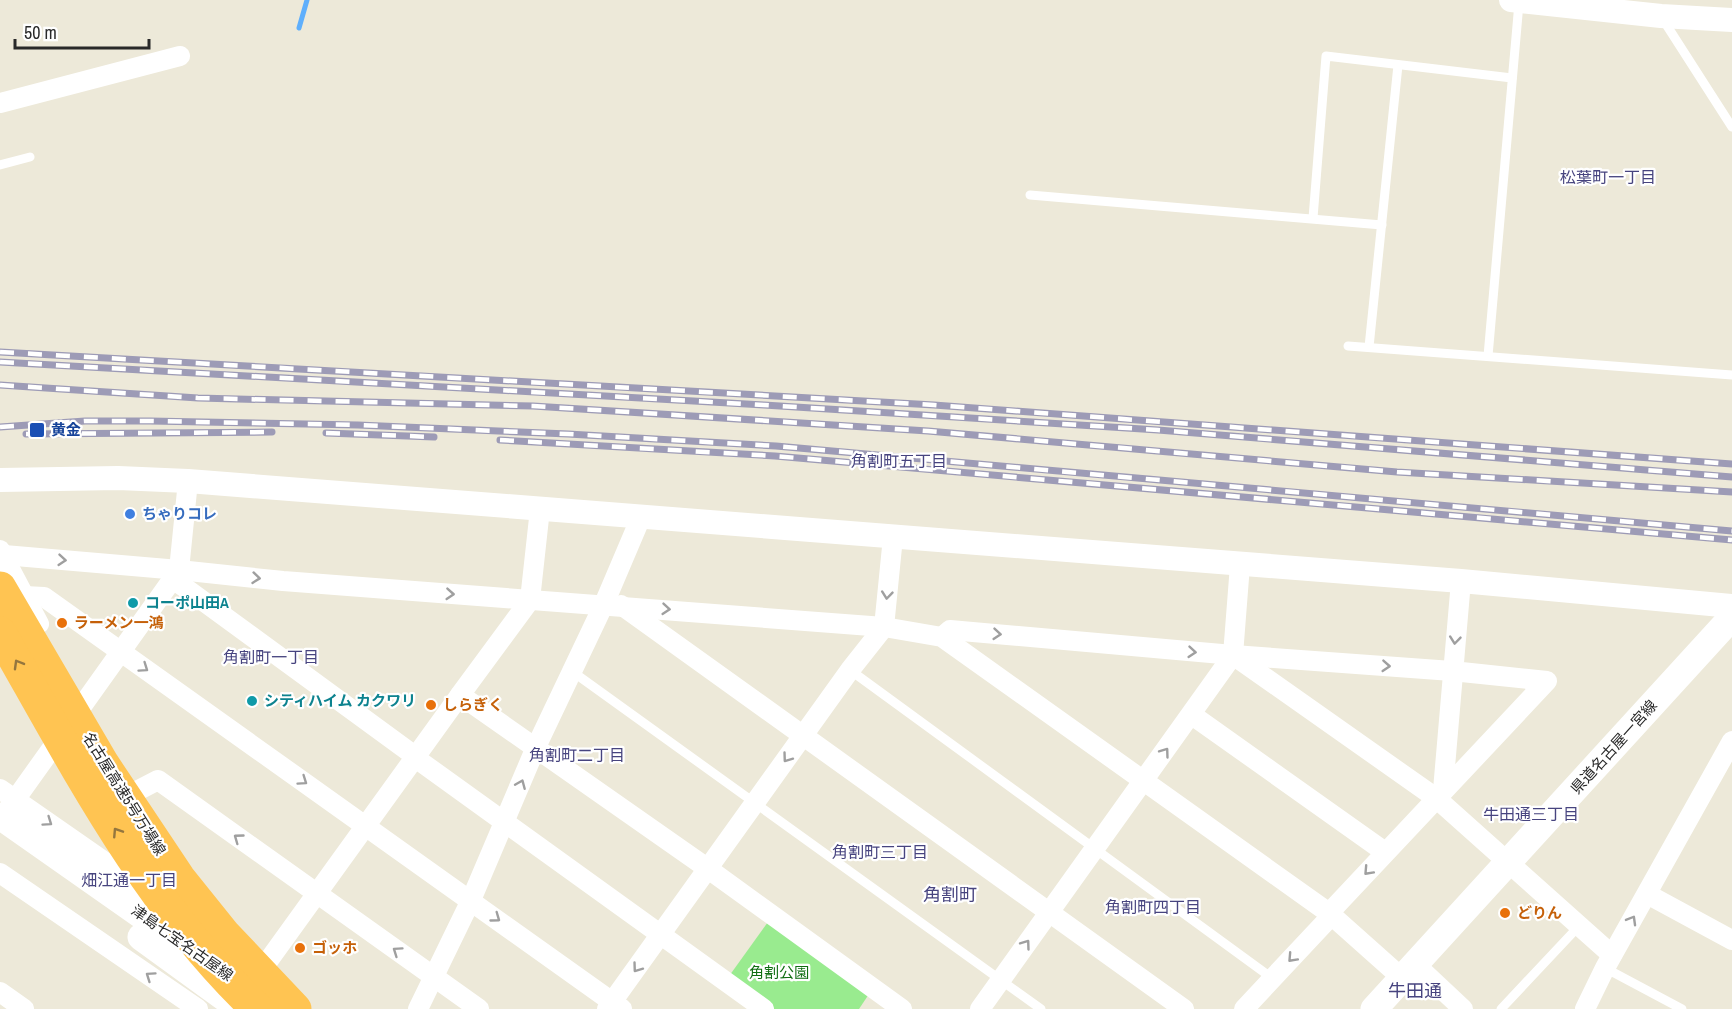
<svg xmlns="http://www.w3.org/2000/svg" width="1732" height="1009" font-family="'Archivo Narrow','Noto Sans JP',sans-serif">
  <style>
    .green { fill: #99eb8f }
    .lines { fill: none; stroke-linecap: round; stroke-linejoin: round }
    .stream { stroke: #5faffc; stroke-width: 5 }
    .service { stroke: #fff; stroke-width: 9 }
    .minor { stroke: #fff; stroke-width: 20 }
    .tertiary { stroke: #fff; stroke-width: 24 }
    .secondary { stroke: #fff; stroke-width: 27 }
    .motorway { stroke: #ffc452; stroke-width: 33 }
    .rail-casing { stroke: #9d9bb6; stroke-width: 7 }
    .rail { stroke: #fff; stroke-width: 4.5; stroke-dasharray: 14; stroke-linecap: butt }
    .oneway { stroke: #9f9f9f }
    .oneway2 { stroke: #94763e }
    .transit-dot { fill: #1a4fb4; stroke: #fff; stroke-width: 2 }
    .shop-dot { fill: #3f7fe0; stroke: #fff; stroke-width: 2 }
    .culture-dot { fill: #0f9aa8; stroke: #fff; stroke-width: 2 }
    .food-dot { fill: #e8710a; stroke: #fff; stroke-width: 2 }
    .labels { text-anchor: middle; stroke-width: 4.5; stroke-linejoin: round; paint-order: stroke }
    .transit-label { font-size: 15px; font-weight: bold; fill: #164399; stroke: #fff; text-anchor: start }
    .shop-label { font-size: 15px; font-weight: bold; fill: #366cbe; stroke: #fff; text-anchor: start }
    .culture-label { font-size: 15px; font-weight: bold; fill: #0d838f; stroke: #fff; text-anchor: start }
    .food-label { font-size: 15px; font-weight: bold; fill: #c56008; stroke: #fff; text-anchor: start }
    .street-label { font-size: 15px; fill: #292929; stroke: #fff }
    .park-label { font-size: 15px; fill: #116e13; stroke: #fff }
    .neighbourhood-label { font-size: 16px; fill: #47447f; stroke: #fff }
    .quarter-label { font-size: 18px; fill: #47447f; stroke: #fff }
  </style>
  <rect width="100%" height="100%" fill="#ede9d9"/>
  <path class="green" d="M768 922 869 994 859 1009H769L727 979Z"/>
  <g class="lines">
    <path class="stream" d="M299 28 307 0"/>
    <g class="service">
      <path d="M1662 18 1732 127"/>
      <path d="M0 165 30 157"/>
      <path d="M1030 195 1382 225"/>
      <path d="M1313 218 1326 56 1512 78"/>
      <path d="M1348 346 1732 375"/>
      <path d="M1369 347 1398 65"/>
      <path d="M1488 356 1519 3"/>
      <path d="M850 670 1272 978"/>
      <path d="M573 672 1041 1009"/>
      <path d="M1605 968 1682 1009"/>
      <path d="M1501 1009 1579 926"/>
    </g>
    <g class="minor">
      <path d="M0 103 180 56"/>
      <path d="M540 509 530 600 460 695 707 868 902 1009"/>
      <path d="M0 550 39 624"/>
      <path d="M4 555 179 570 283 581 884 627 942 637 1329 913 1402 978"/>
      <path d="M173 579 415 756"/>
      <path d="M24 596 44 597 622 1009"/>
      <path d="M621 605 1184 1009"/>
      <path d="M942 637 950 630 1233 655 1452 671 1547 681 1329 913"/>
      <path d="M1233 655 1436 798 1612 955"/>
      <path d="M1192 715 1385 852"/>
      <path d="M414 757 764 1009"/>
      <path d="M0 789 148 892"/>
      <path d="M1443 790 1461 581"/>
      <path d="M131 794 158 780 479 1009"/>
      <path d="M0 821 179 570 188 481"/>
      <path d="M0 873 198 1009"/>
      <path d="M1647 894 1732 940"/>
      <path d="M253 962 261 971 460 695"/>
      <path d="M1415 964 1463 1009"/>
      <path d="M0 992 24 1009"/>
      <path d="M418 1009 471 900 536 747 604 604 641 517"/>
      <path d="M607 1009 850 670 884 627 893 537"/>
      <path d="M980 1009 1233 655 1240 565"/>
      <path d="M1244 1009 1332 915"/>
      <path d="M1585 1009 1605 968 1732 741"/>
    </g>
    <g class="tertiary">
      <path d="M1511 0 1661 16 1732 20"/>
      <path d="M0 480 118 478 188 481 1461 581 1732 606"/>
    </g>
    <g class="secondary">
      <path d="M0 816 195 953"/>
      <path d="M141 937 240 1009"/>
      <path d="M1374 1009 1732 617"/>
    </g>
    <g class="motorway">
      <path d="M0 588 103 764 179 878 224 934 295 1009"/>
      <path d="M0 633C75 764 146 904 257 1009"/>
    </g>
    <g class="rail-casing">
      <g id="rail">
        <path d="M0 352 934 405 1732 464"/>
        <path d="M0 362 764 405 1158 430 1732 477"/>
        <path d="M0 385 198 398 533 406 928 431 1397 472 1732 492"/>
        <path d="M0 427 85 421H150L358 425 568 434 776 446 1732 531"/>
        <path d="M326 433 434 437"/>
        <path d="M26 434 272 432"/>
        <path d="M500 440 775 456 1732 540"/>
      </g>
    </g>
    <use href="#rail" class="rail"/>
  </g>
  <defs><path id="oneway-chevron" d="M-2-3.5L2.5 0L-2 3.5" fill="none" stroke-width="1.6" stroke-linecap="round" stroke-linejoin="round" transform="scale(1.5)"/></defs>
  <g class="oneway">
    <use href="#oneway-chevron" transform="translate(62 560) rotate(5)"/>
    <use href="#oneway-chevron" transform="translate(256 578) rotate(6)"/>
    <use href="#oneway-chevron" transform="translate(450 594) rotate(4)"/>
    <use href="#oneway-chevron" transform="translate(887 595) rotate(96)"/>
    <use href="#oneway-chevron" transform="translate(666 609) rotate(5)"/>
    <use href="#oneway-chevron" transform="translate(997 634) rotate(5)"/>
    <use href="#oneway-chevron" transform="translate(1455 640) rotate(96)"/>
    <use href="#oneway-chevron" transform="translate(1192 652) rotate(5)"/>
    <use href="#oneway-chevron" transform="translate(1386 666) rotate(4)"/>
    <use href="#oneway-chevron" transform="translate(144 668) rotate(35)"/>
    <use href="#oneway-chevron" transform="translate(1165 752) rotate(-54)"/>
    <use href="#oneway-chevron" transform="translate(787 758) rotate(126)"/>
    <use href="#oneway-chevron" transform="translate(303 781) rotate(35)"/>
    <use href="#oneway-chevron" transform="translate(521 784) rotate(-67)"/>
    <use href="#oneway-chevron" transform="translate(48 822) rotate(35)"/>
    <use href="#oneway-chevron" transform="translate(238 838) rotate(-144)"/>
    <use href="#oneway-chevron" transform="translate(1368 871) rotate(133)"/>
    <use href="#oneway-chevron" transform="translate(496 918) rotate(36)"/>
    <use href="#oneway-chevron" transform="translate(1632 920) rotate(-60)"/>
    <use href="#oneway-chevron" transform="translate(1026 944) rotate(-54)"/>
    <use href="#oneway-chevron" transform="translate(397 951) rotate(-145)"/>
    <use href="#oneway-chevron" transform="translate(1292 958) rotate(133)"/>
    <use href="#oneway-chevron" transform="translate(637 968) rotate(126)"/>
    <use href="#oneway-chevron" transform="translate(150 976) rotate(-145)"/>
  </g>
  <g class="oneway2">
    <use href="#oneway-chevron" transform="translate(18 664) rotate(-120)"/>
    <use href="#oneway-chevron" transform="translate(117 832) rotate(-123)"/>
  </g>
  <rect class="transit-dot" x="29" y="422" width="16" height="16" rx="3"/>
  <circle class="shop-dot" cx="130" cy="514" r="6"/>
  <g class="culture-dot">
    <circle cx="133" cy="603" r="6"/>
    <circle cx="252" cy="701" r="6"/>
  </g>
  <g class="food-dot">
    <circle cx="62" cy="623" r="6"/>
    <circle cx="431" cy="705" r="6"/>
    <circle cx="1505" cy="913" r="6"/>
    <circle cx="300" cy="948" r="6"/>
  </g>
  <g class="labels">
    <g class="transit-label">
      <text x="51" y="435">黄金</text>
    </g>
    <g class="shop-label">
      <text x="142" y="519">ちゃりコレ</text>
    </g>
    <g class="culture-label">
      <text x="145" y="608">コーポ山田A</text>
      <text x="264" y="706">シティハイム カクワリ</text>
    </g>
    <g class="food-label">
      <text x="74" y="628">ラーメン一鴻</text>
      <text x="443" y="710">しらぎく</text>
      <text x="1517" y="918">どりん</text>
      <text x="312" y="953">ゴッホ</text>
    </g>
    <g class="street-label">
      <text transform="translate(1614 747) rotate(-48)" y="5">県道名古屋一宮線</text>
      <text transform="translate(124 794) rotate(58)" y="5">名古屋高速5号万場線</text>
      <text transform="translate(182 943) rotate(35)" y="5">津島七宝名古屋線</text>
    </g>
    <g class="park-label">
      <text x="779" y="978">角割公園</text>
    </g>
    <g class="neighbourhood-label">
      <text x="1608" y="183">松葉町一丁目</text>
      <text x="899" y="467">角割町五丁目</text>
      <text x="271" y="663">角割町一丁目</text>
      <text x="577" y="761">角割町二丁目</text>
      <text x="1531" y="820">牛田通三丁目</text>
      <text x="880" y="858">角割町三丁目</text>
      <text x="129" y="886">畑江通一丁目</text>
      <text x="1153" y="913">角割町四丁目</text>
    </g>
    <g class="quarter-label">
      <text x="950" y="901">角割町</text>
      <text x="1415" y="997">牛田通</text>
    </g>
  </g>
  <path d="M15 39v9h134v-9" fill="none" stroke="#292929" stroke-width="3"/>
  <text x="24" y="39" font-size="18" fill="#292929" stroke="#ffffff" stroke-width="4.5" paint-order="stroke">50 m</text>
</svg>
